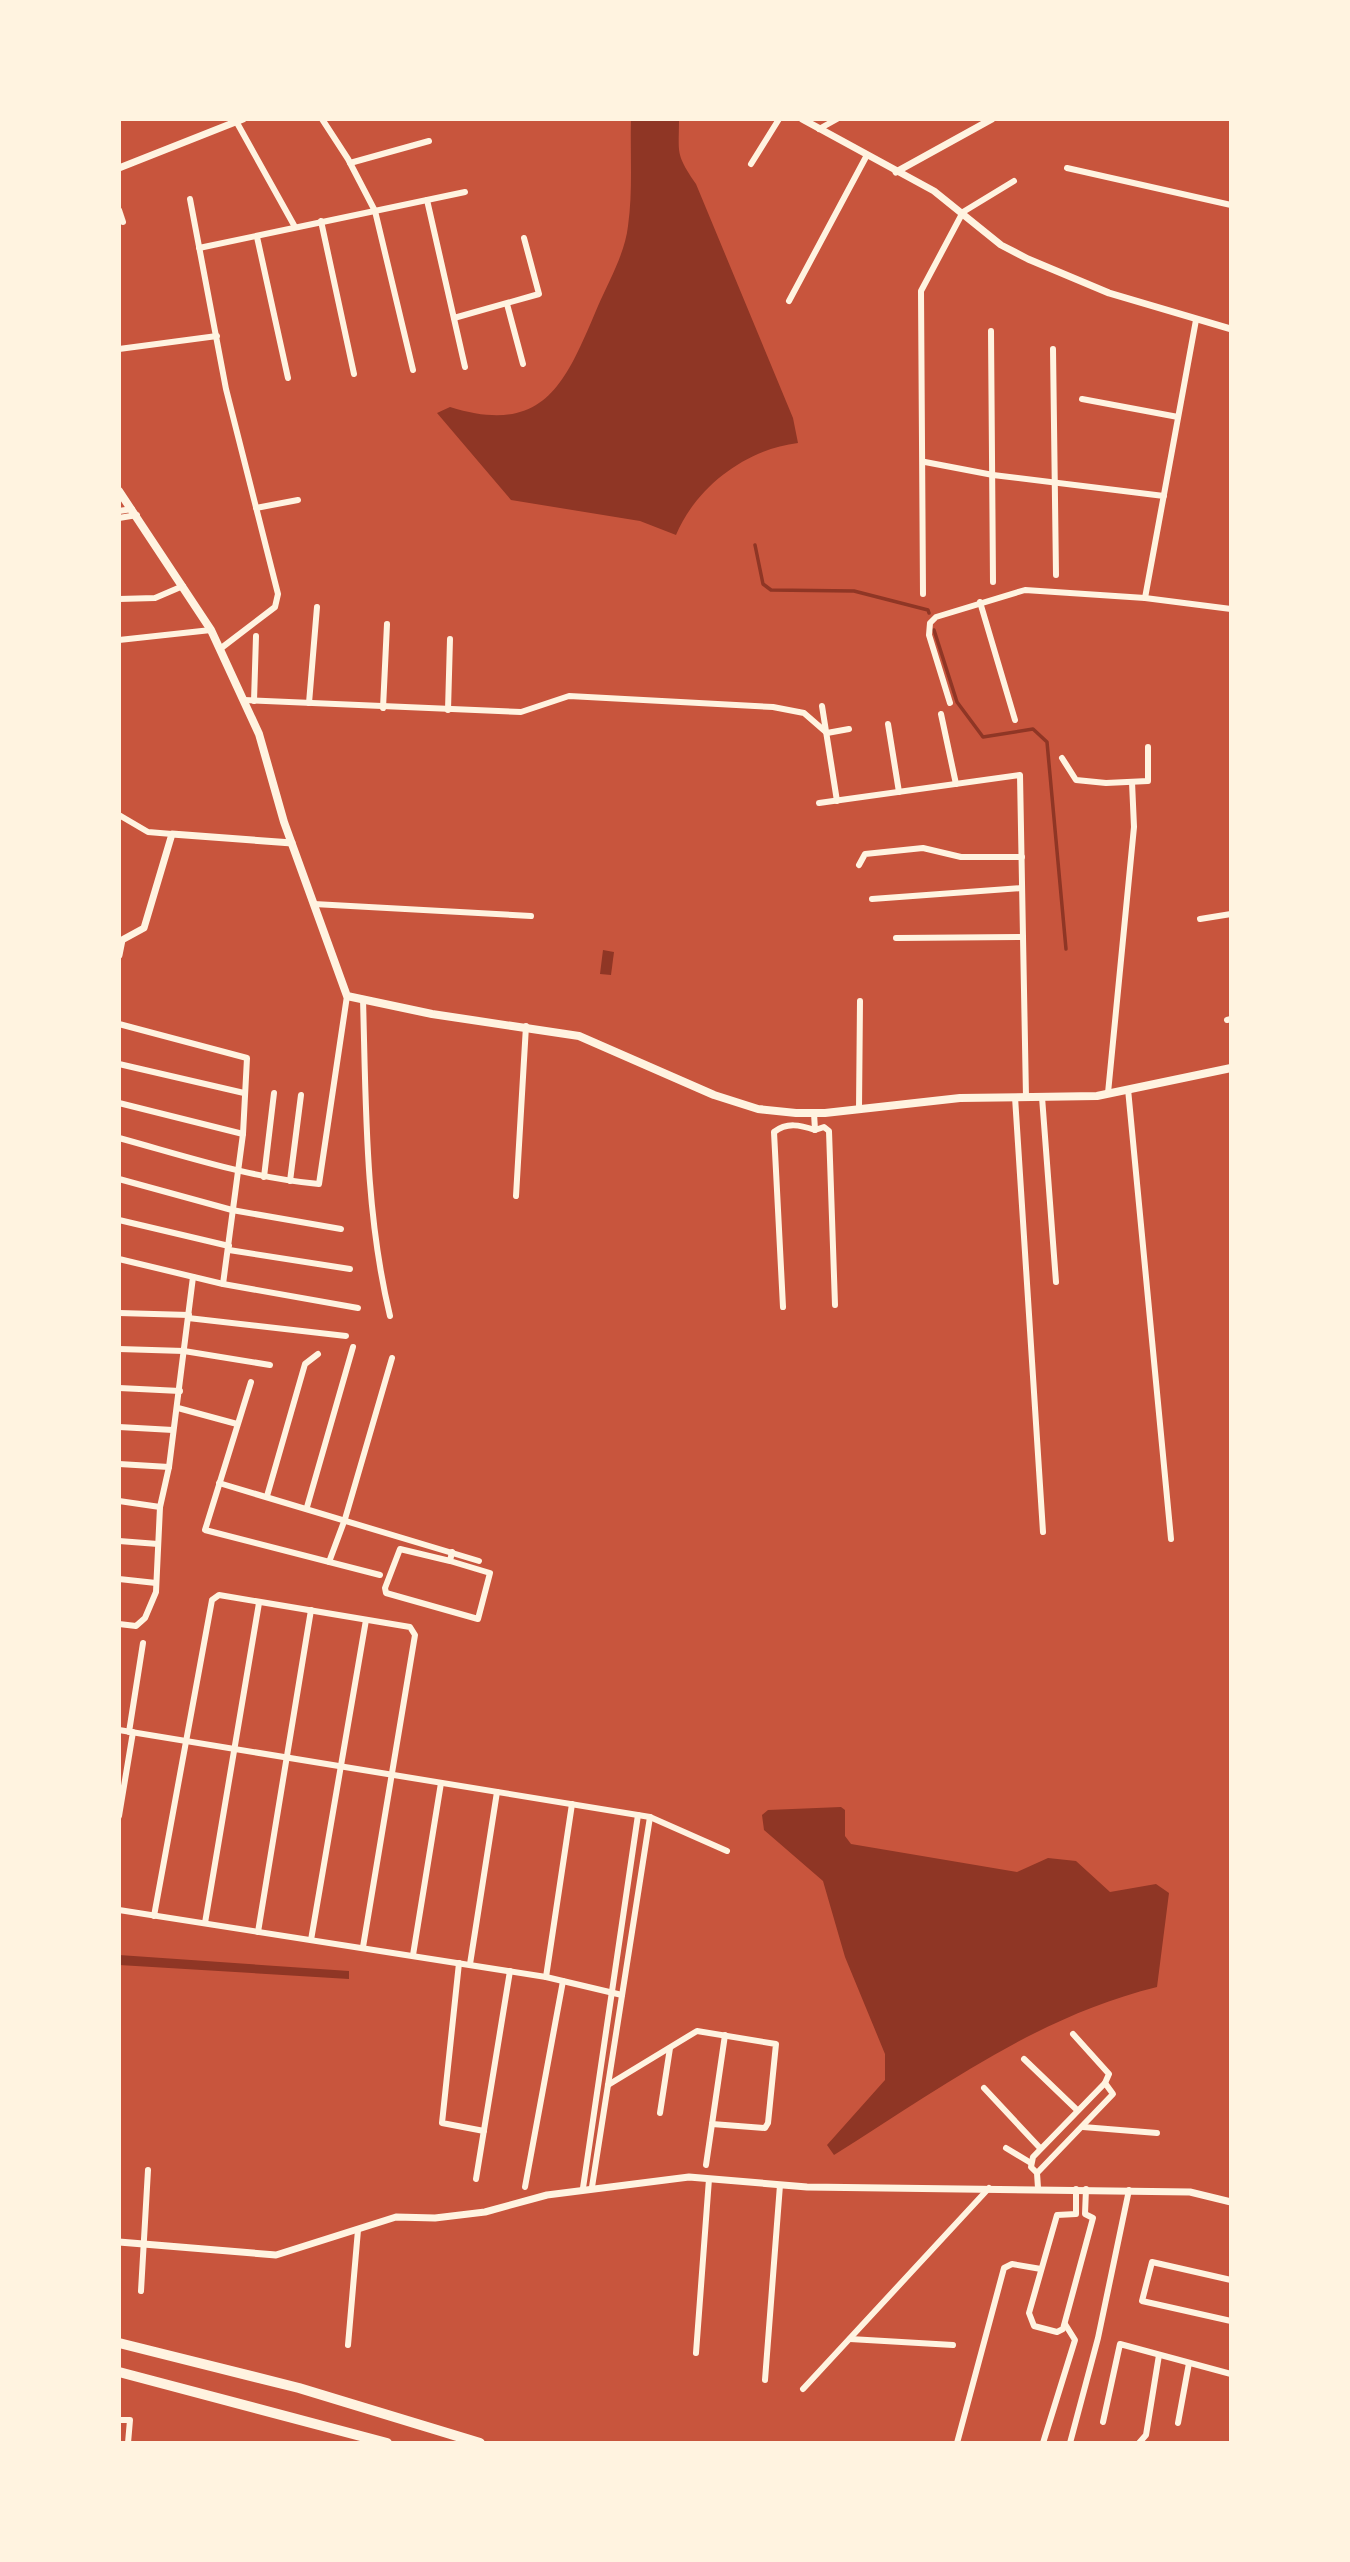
<svg xmlns="http://www.w3.org/2000/svg" width="1350" height="2562" font-family="'Fira Sans Condensed',sans-serif">
  <style>
    .water { fill: #8f3625 }
    .lines { fill: none; stroke-linecap: round; stroke-linejoin: round }
    .stream { stroke: #8f3625; stroke-width: 3.5 }
    .minor { stroke: #fff3e0; stroke-width: 6 }
    .tertiary { stroke: #fff3e0; stroke-width: 7 }
    .secondary { stroke: #fff3e0; stroke-width: 8 }
    .motorway { stroke: #fff3e0; stroke-width: 10 }
  </style>
  <rect width="100%" height="100%" fill="#c8553d"/>
  <g class="water">
    <path d="M631 119H679C679 154 675 153 696 184L793 418 798 443C746 449 696 487 676 535L640 521 511 500 437 413 450 407C546 437 566 381 598 306 609 281 625 253 628 226 633 191 630 154 631 119Z"/>
    <path d="M603 950 614 952 611 975 600 974Z"/>
    <path d="M841 1807 845 1810V1836L851 1844 1017 1872 1048 1858 1076 1861 1110 1892 1156 1884 1169 1893 1157 1987C1035 2017 938 2090 834 2155L827 2145 885 2080V2054L845 1957 823 1881 764 1830 762 1815 768 1810Z"/>
    <path d="M119 1955 349 1971V1979L119 1965Z"/>
  </g>
  <g class="lines">
    <g class="stream">
      <path d="M755 545 763 584 771 590 854 591 928 610 929 613"/>
      <path d="M934 630 957 702 983 737 1033 729 1047 742 1066 949"/>
    </g>
    <g class="minor">
      <path d="M322 119 348 159 375 211 413 370"/>
      <path d="M236 121 295 227"/>
      <path d="M819 129 837 119"/>
      <path d="M350 163 429 141"/>
      <path d="M751 164 779 119"/>
      <path d="M1067 168 1231 205"/>
      <path d="M190 199 226 389 278 594 275 607 220 649"/>
      <path d="M427 200 465 367"/>
      <path d="M119 210 123 222"/>
      <path d="M321 221 354 374"/>
      <path d="M257 237 288 378"/>
      <path d="M199 248 465 192"/>
      <path d="M789 301 867 155"/>
      <path d="M507 304 523 364"/>
      <path d="M454 318 539 294 524 238"/>
      <path d="M991 331 993 582"/>
      <path d="M119 349 217 336"/>
      <path d="M1053 349 1056 575"/>
      <path d="M1082 399 1178 417"/>
      <path d="M925 462 993 475 1164 496"/>
      <path d="M256 508 298 500"/>
      <path d="M119 511 132 509"/>
      <path d="M119 518 137 515"/>
      <path d="M923 594 921 291 963 212 1014 181"/>
      <path d="M1145 598 1196 320"/>
      <path d="M119 599 155 598 183 586"/>
      <path d="M980 602 1015 720"/>
      <path d="M119 640 211 630"/>
      <path d="M244 700 521 712 569 696 773 707 804 713 827 733"/>
      <path d="M254 701 256 636"/>
      <path d="M309 703 317 607"/>
      <path d="M950 703 929 635 930 623 936 617 1025 590 1145 598 1231 609"/>
      <path d="M822 706 837 801"/>
      <path d="M383 708 387 624"/>
      <path d="M448 710 450 639"/>
      <path d="M941 714 956 784"/>
      <path d="M888 724 899 792"/>
      <path d="M827 733 849 729"/>
      <path d="M1062 758 1076 780 1106 783 1148 781V747"/>
      <path d="M819 803 1020 775 1023 937"/>
      <path d="M119 815 148 832 172 834"/>
      <path d="M859 865 865 854 923 848 961 857H1022"/>
      <path d="M872 899 1022 888"/>
      <path d="M314 904 531 916"/>
      <path d="M1200 919 1231 914"/>
      <path d="M896 938 1023 937 1026 1097"/>
      <path d="M363 999C366 1106 365 1212 390 1316"/>
      <path d="M1227 1020 1231 1019"/>
      <path d="M119 1024 247 1058 243 1134 223 1284 119 1259"/>
      <path d="M119 1064 244 1093"/>
      <path d="M1128 1089 1171 1539"/>
      <path d="M1108 1093 1134 827 1132 782"/>
      <path d="M1015 1097 1043 1532"/>
      <path d="M1042 1097 1056 1282"/>
      <path d="M119 1103 243 1134"/>
      <path d="M859 1109 860 1001"/>
      <path d="M814 1113 815 1130 824 1127 829 1131 835 1305"/>
      <path d="M119 1138C185 1156 250 1178 319 1184L347 996"/>
      <path d="M264 1177 274 1093"/>
      <path d="M119 1179 232 1210 341 1229"/>
      <path d="M290 1181 301 1095"/>
      <path d="M516 1196 526 1026"/>
      <path d="M119 1220 229 1246"/>
      <path d="M229 1250 350 1269"/>
      <path d="M223 1284 358 1308"/>
      <path d="M783 1307 774 1132C787 1122 800 1125 815 1130"/>
      <path d="M119 1313 189 1315"/>
      <path d="M188 1318 346 1336"/>
      <path d="M119 1349 184 1351 270 1365"/>
      <path d="M251 1382 205 1530 380 1575"/>
      <path d="M119 1388 180 1391"/>
      <path d="M178 1408 237 1424"/>
      <path d="M119 1427 173 1430"/>
      <path d="M119 1464 169 1467"/>
      <path d="M219 1483 479 1561"/>
      <path d="M267 1496 305 1364 318 1354"/>
      <path d="M119 1501 160 1507"/>
      <path d="M307 1507 353 1347"/>
      <path d="M119 1541 158 1544"/>
      <path d="M450 1561 490 1573 478 1619 386 1593 385 1588 400 1549 450 1561 452 1552"/>
      <path d="M329 1562 345 1519 392 1358"/>
      <path d="M119 1579 156 1583"/>
      <path d="M119 1624 136 1626 145 1618 156 1592 160 1507 169 1467 193 1277"/>
      <path d="M119 1730 650 1817 727 1851"/>
      <path d="M129 1732 143 1643"/>
      <path d="M119 1816 133 1732"/>
      <path d="M119 1910 546 1977 622 1995"/>
      <path d="M154 1916 212 1600 219 1595 410 1627 415 1635 363 1947"/>
      <path d="M205 1923 259 1603"/>
      <path d="M258 1932 311 1610"/>
      <path d="M311 1940 366 1620"/>
      <path d="M413 1955 441 1783"/>
      <path d="M459 1963 442 2123 484 2131"/>
      <path d="M470 1964 497 1792"/>
      <path d="M546 1977 572 1804"/>
      <path d="M1073 2034 1109 2074 1105 2083"/>
      <path d="M1024 2059 1076 2109"/>
      <path d="M608 2085 697 2031 776 2044 768 2123 765 2128 712 2124"/>
      <path d="M984 2088 1040 2148"/>
      <path d="M660 2113 670 2048"/>
      <path d="M1083 2127 1157 2133"/>
      <path d="M1006 2148 1031 2163"/>
      <path d="M706 2165 725 2035"/>
      <path d="M1037 2173 1113 2094 1105 2083 1033 2157 1031 2167 1037 2173 1038 2188"/>
      <path d="M476 2179 510 1971"/>
      <path d="M525 2187 563 1981"/>
      <path d="M592 2187 650 1817"/>
      <path d="M583 2188 638 1815"/>
      <path d="M1076 2189V2214L1057 2215 1029 2313 1034 2326 1057 2332 1063 2329 1093 2218 1085 2214 1086 2189"/>
      <path d="M1231 2280 1152 2262 1142 2301 1231 2321"/>
      <path d="M141 2291 148 2170"/>
      <path d="M850 2339 953 2345"/>
      <path d="M348 2345 358 2230"/>
      <path d="M696 2353 709 2179"/>
      <path d="M765 2380 780 2185"/>
      <path d="M803 2389 989 2188"/>
      <path d="M119 2420H130L128 2443"/>
      <path d="M1103 2422 1120 2344 1231 2374"/>
      <path d="M1178 2423 1189 2363"/>
      <path d="M957 2443 1004 2268 1012 2264 1041 2269"/>
      <path d="M1043 2443 1075 2340 1065 2324"/>
      <path d="M1070 2443 1098 2338 1129 2190"/>
      <path d="M1139 2443 1146 2435 1159 2355"/>
    </g>
    <g class="tertiary">
      <path d="M802 119 934 191 1001 245 1028 259 1109 293 1231 329"/>
      <path d="M119 168 243 119"/>
      <path d="M896 172 992 119"/>
      <path d="M119 955 122 940 144 928 172 834 292 843"/>
      <path d="M119 2242 276 2255 396 2217 435 2218 485 2212 547 2195 689 2177 807 2187 1190 2192 1231 2202"/>
    </g>
    <path class="secondary" d="M119 491 211 630 259 734 284 822 347 996 432 1014 579 1036 714 1095 758 1109 796 1113H825L960 1098 1097 1096 1231 1068"/>
    <g class="motorway">
      <path d="M119 2343 299 2388 480 2443"/>
      <path d="M119 2372 387 2443"/>
    </g>
  </g>
  <rect width="1350" height="2562" fill="none" stroke="#fff3e0" stroke-width="242"/>
</svg>
